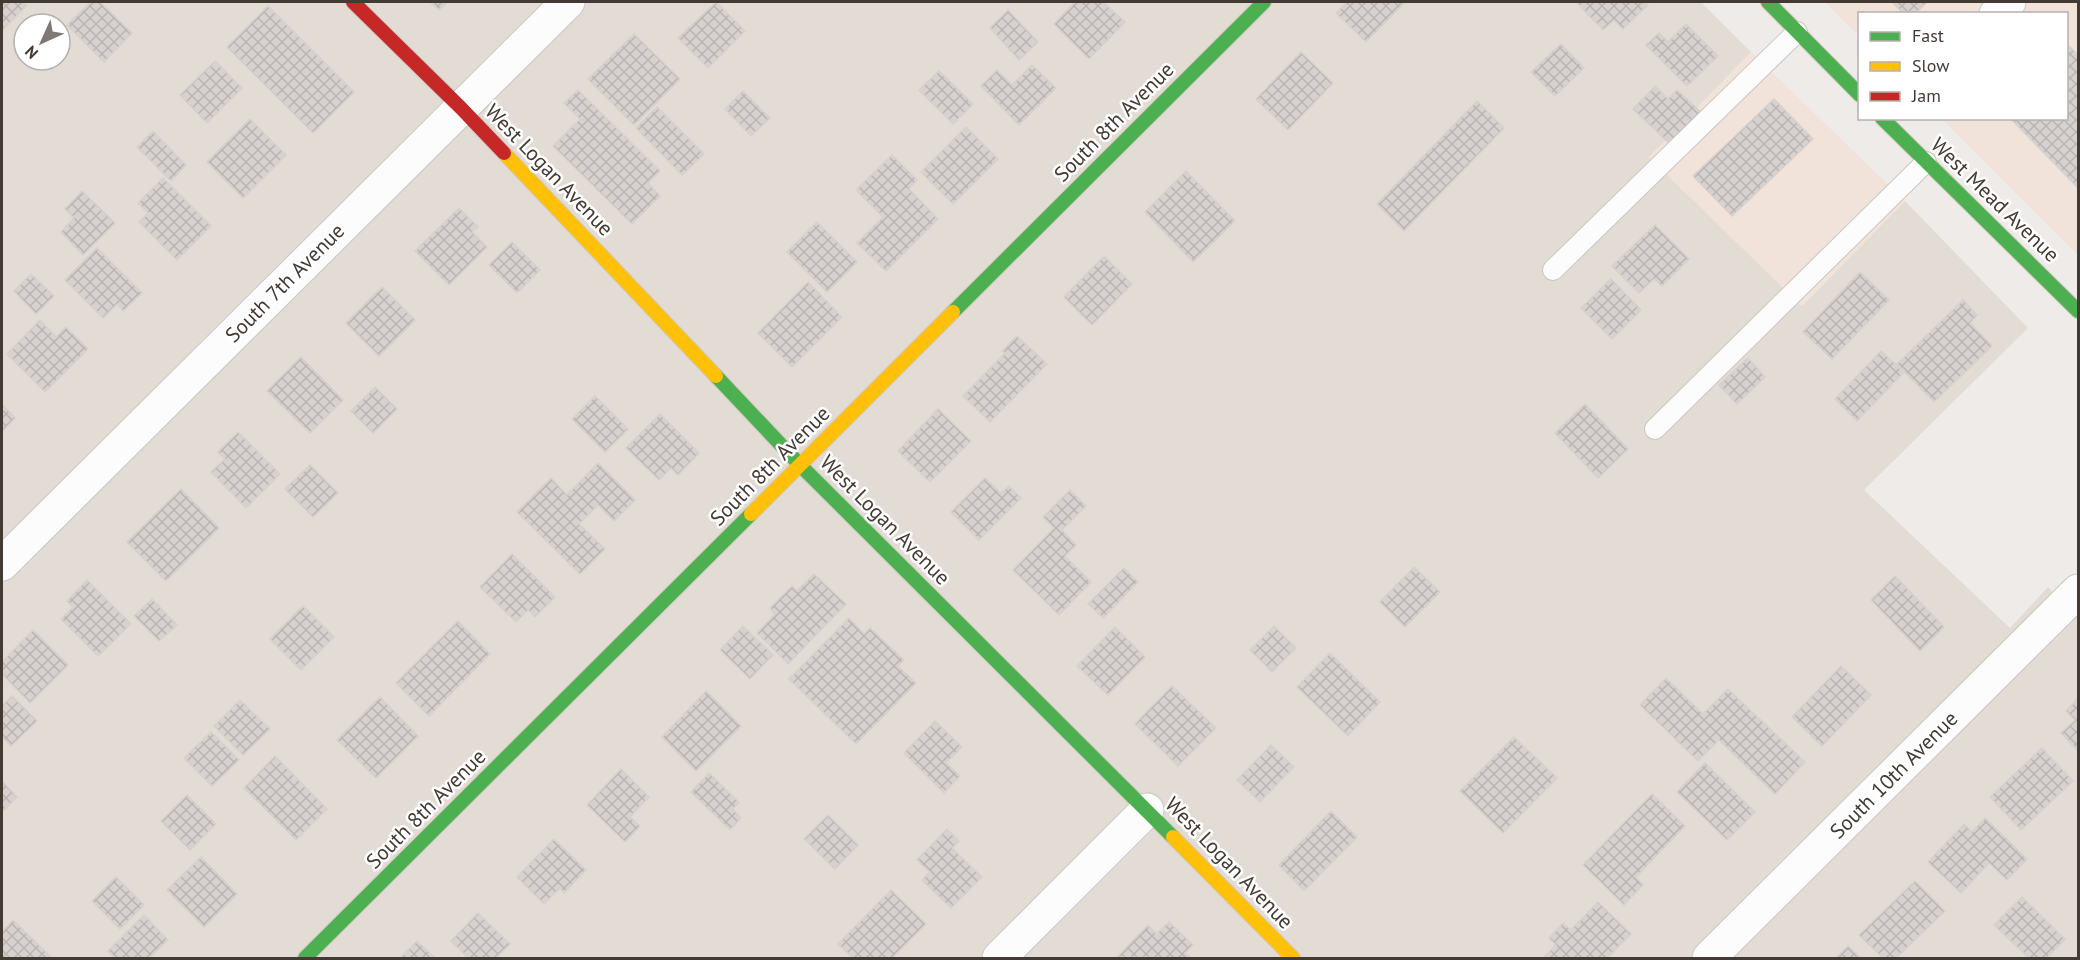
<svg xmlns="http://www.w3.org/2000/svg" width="2080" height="960" font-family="'PT Sans',sans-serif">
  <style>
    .residential { fill: #e3dcd5; fill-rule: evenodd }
    .commercial { fill: #f2e3da }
    .building { fill: url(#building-cross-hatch); stroke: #d6d1ce; stroke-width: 1.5 }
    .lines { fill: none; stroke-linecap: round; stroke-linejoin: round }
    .lane-casing { stroke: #cbc7c4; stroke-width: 22 }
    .street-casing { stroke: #cbc7c4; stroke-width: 35 }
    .fast-casing { stroke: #cfc8c0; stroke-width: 16 }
    .slow-casing { stroke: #cfc8c0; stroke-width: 16 }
    .jam-casing { stroke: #cfc8c0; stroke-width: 16 }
    .lane { stroke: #fcfcfc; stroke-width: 20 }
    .street { stroke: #fcfcfc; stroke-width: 33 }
    .fast { stroke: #4caf50; stroke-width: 14 }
    .slow { stroke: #ffc107; stroke-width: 14 }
    .jam { stroke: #c62828; stroke-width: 14 }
    .labels { text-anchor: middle; stroke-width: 5; stroke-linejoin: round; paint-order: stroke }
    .street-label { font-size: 21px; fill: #443a34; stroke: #fff }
  </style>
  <defs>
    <pattern id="building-cross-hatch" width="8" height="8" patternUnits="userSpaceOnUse" patternTransform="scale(1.5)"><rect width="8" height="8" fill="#d7d2cf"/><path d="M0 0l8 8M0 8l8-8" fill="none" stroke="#bab5b2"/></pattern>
  </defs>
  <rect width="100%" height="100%" fill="#eeebe8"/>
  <path class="residential" d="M2 2H1701L1751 52 1649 157 1802 306 1905 201 2028 328 1864 490 2010 628 2048 587 2078 617V958H2ZM24 24H60V60H24Z"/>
  <g class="commercial">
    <path d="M1825 2H2078V255L1942 119 2066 118V14H1860L1859 36Z"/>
    <path d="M1751 52 1905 201 1802 306 1649 157Z"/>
  </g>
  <g class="building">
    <path d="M2 2H23L27 5 2 31Z"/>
    <path d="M91 2H100L132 33 104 62 67 25Z"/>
    <path d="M430 2H447L439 10Z"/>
    <path d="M716 2 745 31 708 68 678 38Z"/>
    <path d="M1075 2H1103L1125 22 1089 59 1054 24Z"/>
    <path d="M1347 2H1405L1366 42 1336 13Z"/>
    <path d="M1576 2H1645L1648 5 1623 29 1614 20 1603 30Z"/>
    <path d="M1892 2H1927L1915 14H1904Z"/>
    <path d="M268 6 354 92 313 133 227 47Z"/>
    <path d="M1008 10 1038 42 1019 60 990 28Z"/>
    <path d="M1686 24 1718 56 1687 86 1646 45 1659 33 1668 42Z"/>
    <path d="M634 34 680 79 634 125 588 79Z"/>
    <path d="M2066 43 2078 55V188L2010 118H2066Z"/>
    <path d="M1561 44 1584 68 1555 96 1531 72Z"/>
    <path d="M1301 52 1333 83 1288 130 1256 99Z"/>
    <path d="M215 61 242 88 207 123 180 95Z"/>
    <path d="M1032 65 1056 88 1019 125 981 86 997 70 1012 85Z"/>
    <path d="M939 71 973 104 953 124 919 90Z"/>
    <path d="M1655 86 1668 99 1677 90 1702 113 1671 145 1633 109Z"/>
    <path d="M578 90 660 171 648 183 660 196 632 224 553 146 580 119 564 103Z"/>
    <path d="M743 91 770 118 751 136 725 109Z"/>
    <path d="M1774 99 1813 139 1732 216 1693 176Z"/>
    <path d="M1477 101 1504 128 1404 231 1377 204Z"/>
    <path d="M657 107 704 154 682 175 636 128Z"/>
    <path d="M250 119 286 155 243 198 207 162Z"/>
    <path d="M966 127 998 159 953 204 921 172Z"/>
    <path d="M153 131 186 165 171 181 137 147Z"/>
    <path d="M892 155 917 180 909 189 938 219 886 271 857 243 883 217 856 190Z"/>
    <path d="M1186 171 1235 221 1193 262 1145 212Z"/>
    <path d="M163 178 211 226 177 260 139 222 148 213 138 203Z"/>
    <path d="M82 191 115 223 83 255 61 232 74 218 65 209Z"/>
    <path d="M459 208 478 227 472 232 487 247 449 285 415 251Z"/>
    <path d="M817 222 857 262 827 292 787 252Z"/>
    <path d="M1655 225 1689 259 1662 286 1654 279 1639 293 1612 266Z"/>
    <path d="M512 242 540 270 517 293 489 265Z"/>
    <path d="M97 248 142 293 123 311 117 304 103 318 65 280Z"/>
    <path d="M1104 256 1132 284 1092 325 1064 297Z"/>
    <path d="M1860 272 1889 300 1832 359 1803 332Z"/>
    <path d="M31 274 54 296 36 314 14 291Z"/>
    <path d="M1611 279 1641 310 1612 339 1581 308Z"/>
    <path d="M808 282 842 317 792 367 758 333Z"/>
    <path d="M382 287 415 320 379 356 346 323Z"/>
    <path d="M1963 300 1977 315 1970 323 1992 346 1934 402 1897 364Z"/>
    <path d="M40 320 56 337 66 327 88 349 45 392 7 354Z"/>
    <path d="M1017 336 1047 364 990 422 963 396 1005 353 1002 351Z"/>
    <path d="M1881 351 1904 372 1857 421 1835 399Z"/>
    <path d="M301 357 343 400 310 433 267 391Z"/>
    <path d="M1748 358 1765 377 1737 404 1719 385Z"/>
    <path d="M375 387 397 409 373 433 351 411Z"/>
    <path d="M595 396 628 429 605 452 572 419Z"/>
    <path d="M2 404 15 418 2 432Z"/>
    <path d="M1585 404 1628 449 1598 478 1555 433Z"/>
    <path d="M938 409 971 441 930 482 898 451Z"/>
    <path d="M660 414 699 453 678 475 671 468 659 480 626 448Z"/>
    <path d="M238 432 280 474 246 508 211 472 225 459 218 452Z"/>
    <path d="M598 463 635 500 614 521 598 505 579 524 605 549 580 574 517 512 551 478 567 495Z"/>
    <path d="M310 465 338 493 313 517 285 489Z"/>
    <path d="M985 478 1001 493 1009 486 1021 498 979 540 951 512Z"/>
    <path d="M181 489 219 528 166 581 127 542Z"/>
    <path d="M1070 490 1086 506 1062 530 1076 545 1065 556 1091 582 1059 615 1013 570 1054 528 1043 517Z"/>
    <path d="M512 554 555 597 535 617 528 610 516 622 480 587Z"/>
    <path d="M1414 567 1440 592 1405 627 1380 602Z"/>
    <path d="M1124 568 1138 582 1103 618 1088 604Z"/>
    <path d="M814 574 846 604 788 664 757 633 775 614 770 608 792 586 797 591Z"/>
    <path d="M1895 576 1944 627 1920 651 1871 600Z"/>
    <path d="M87 580 131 624 98 656 61 619 73 607 67 601Z"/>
    <path d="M152 599 177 625 159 641 134 616Z"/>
    <path d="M303 606 334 637 301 670 270 639Z"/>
    <path d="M849 618 864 634 870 628 904 660 898 666 916 683 856 744 789 679Z"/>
    <path d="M458 621 490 654 429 716 396 683Z"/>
    <path d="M743 626 773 655 750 679 720 650Z"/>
    <path d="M1274 626 1296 648 1272 672 1250 650Z"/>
    <path d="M1115 627 1145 657 1108 695 1077 666Z"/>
    <path d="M33 630 68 665 30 703 2 674V662Z"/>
    <path d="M1330 653 1380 702 1348 736 1297 687Z"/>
    <path d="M1841 666 1871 695 1822 746 1792 717Z"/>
    <path d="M1666 678 1703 714 1728 689 1805 762 1775 794 1719 740 1698 761 1640 705Z"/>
    <path d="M1172 686 1216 728 1178 766 1135 724Z"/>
    <path d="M706 691 741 726 696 771 662 737Z"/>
    <path d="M12 696 37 721 11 746 2 737V706Z"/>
    <path d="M380 697 418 736 376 778 337 740Z"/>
    <path d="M2078 698V751L2061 733 2075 720 2066 711Z"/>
    <path d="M240 700 270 729 243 755 214 726Z"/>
    <path d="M935 721 962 747 946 763 960 776 944 793 904 753Z"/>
    <path d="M211 732 239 760 212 786 184 758Z"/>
    <path d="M1514 737 1557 778 1503 833 1460 791Z"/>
    <path d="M1271 745 1294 767 1260 802 1237 780Z"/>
    <path d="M2042 748 2073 781 2021 830 1990 797Z"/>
    <path d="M275 756 327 809 296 840 244 788Z"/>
    <path d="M1705 763 1755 812 1727 840 1677 792Z"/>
    <path d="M621 769 649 797 630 817 640 826 625 842 587 805Z"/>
    <path d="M709 773 739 802 733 809 741 818 730 830 691 792Z"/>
    <path d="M2 781 17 797 2 812Z"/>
    <path d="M1652 794 1685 826 1636 877 1643 885 1624 905 1583 865Z"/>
    <path d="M187 795 216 824 190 850 161 821Z"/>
    <path d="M1331 811 1357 837 1304 891 1279 865Z"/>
    <path d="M828 815 858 845 835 869 804 839Z"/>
    <path d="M1985 818 2027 859 2007 880 1989 863 1961 893 1928 862 1964 824 1972 832Z"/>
    <path d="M947 829 959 841 952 848 982 877 951 908 922 880 930 872 917 860Z"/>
    <path d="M554 839 586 870 564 893 560 888 544 904 517 877Z"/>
    <path d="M201 857 237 894 204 927 167 890Z"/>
    <path d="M116 877 144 905 120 929 92 901Z"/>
    <path d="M1915 881 1945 911 1896 958H1883L1859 935Z"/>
    <path d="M891 890 926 924 892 958H853L838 944Z"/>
    <path d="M2022 897 2065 939 2047 958H2029L1994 925Z"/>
    <path d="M1598 902 1631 934 1607 958H1543L1556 945 1549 938 1563 923 1571 930Z"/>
    <path d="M478 913 510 944 496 958H468L451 941Z"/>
    <path d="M144 915 168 940 149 958H115L108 951Z"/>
    <path d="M13 920 51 957 49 958H2V932Z"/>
    <path d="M1169 922 1193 945 1185 953 1191 958 1117 957 1148 925 1156 934Z"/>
    <path d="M417 941 435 958H400Z"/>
    <path d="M1848 946 1861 958H1836Z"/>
  </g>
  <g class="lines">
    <g class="lane-casing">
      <g id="lane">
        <path d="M1553 270 1797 32"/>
        <path d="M1655 429 1926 162"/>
      </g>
    </g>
    <g class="street-casing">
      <g id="street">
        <path d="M1996 14 2009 2"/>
        <path d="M2 564 568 2"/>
        <path d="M999 958 1147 810"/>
        <path d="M1709 958 2078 591"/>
      </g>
    </g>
    <g class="fast-casing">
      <g id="fast">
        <path d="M1768 2 1860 95"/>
        <path d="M1882 118 2078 311"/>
        <path d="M953 312 1264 2"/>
        <path d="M716 376 800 465 1173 837"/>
        <path d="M305 958 751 514"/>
      </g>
    </g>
    <g class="slow-casing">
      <g id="slow">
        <path d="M504 153 716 376"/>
        <path d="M751 514 953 312"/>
        <path d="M1173 837 1293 958"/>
      </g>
    </g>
    <g class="jam-casing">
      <path id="jam" d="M353 2 461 108 504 153"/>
    </g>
    <use href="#lane" class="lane"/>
    <use href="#street" class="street"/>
    <use href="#fast" class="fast"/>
    <use href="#slow" class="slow"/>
    <use href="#jam" class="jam"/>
  </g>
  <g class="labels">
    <g class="street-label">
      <text transform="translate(1114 122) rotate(-45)" y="7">South 8th Avenue</text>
      <text transform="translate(549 170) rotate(46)" y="7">West Logan Avenue</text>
      <text transform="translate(1995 200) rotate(44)" y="7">West Mead Avenue</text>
      <text transform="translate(285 283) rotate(-45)" y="7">South 7th Avenue</text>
      <text transform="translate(770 466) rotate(-45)" y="7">South 8th Avenue</text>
      <text transform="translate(885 520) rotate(45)" y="7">West Logan Avenue</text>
      <text transform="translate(1894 775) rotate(-45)" y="7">South 10th Avenue</text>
      <text transform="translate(426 809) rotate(-45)" y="7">South 8th Avenue</text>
      <text transform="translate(1229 863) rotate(46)" y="7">West Logan Avenue</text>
    </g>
  </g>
  <rect width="2080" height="960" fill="none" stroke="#443a34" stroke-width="6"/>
  <rect x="1858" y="12" width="210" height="108" fill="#ffffff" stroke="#b4b0ae" stroke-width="1.5"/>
  <rect x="1870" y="32" width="30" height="9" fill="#4caf50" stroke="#b4b0ae" stroke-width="1.5"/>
  <text x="1912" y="42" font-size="18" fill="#443a34">Fast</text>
  <rect x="1870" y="62" width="30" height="9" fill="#ffc107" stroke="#b4b0ae" stroke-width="1.5"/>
  <text x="1912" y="72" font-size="18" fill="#443a34">Slow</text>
  <rect x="1870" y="92" width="30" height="9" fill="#c62828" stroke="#b4b0ae" stroke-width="1.5"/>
  <text x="1912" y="102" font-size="18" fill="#443a34">Jam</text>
  <g transform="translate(42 42) rotate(225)"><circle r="28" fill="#ffffff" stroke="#b4b0ae" stroke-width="1.5"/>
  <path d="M0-4.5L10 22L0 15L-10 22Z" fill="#807873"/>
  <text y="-9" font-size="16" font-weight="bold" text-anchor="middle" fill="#443a34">N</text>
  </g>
</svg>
